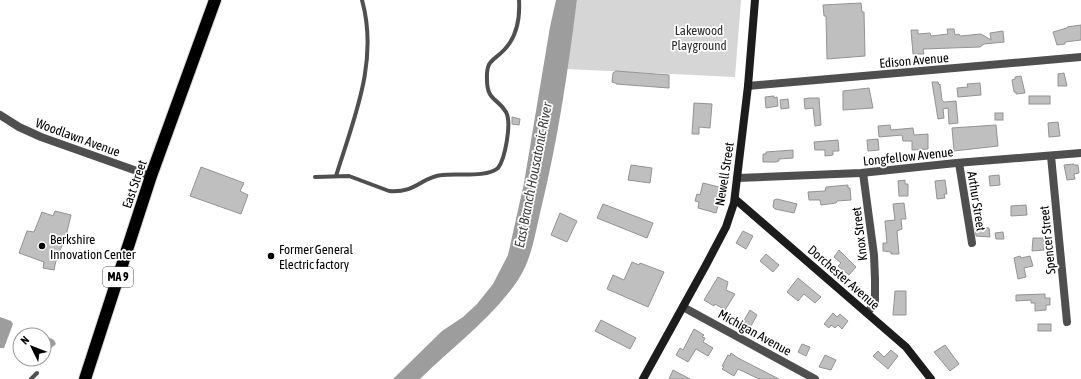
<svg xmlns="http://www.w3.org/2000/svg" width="1081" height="379" font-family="'Asap Condensed',sans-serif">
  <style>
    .green { fill: #d6d6d6 }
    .water { fill: #9d9d9d }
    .building { fill: #bfbfbf; stroke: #939393 }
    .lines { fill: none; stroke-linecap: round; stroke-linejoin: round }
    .highway-casing { stroke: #dbdbdb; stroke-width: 14 }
    .lane { stroke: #4f4f4f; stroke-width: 4 }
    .street { stroke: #4f4f4f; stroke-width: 8 }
    .secondary { stroke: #1c1c1c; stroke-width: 8 }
    .highway { stroke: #000; stroke-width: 12 }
    .poi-dot { fill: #000; stroke: #fff; stroke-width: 1.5 }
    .labels { text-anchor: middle; stroke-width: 3.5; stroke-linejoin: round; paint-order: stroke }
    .shield { fill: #fff; stroke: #4c4c4c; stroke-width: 1 }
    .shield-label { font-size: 12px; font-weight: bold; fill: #000 }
    .park-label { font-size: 13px; fill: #2d2d2d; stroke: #fff }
    .street-label { font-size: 13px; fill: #000; stroke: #fff }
    .poi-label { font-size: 13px; fill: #000; stroke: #fff; text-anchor: start }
    .water-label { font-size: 14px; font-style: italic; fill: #3e3e3e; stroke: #fff }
  </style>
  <rect width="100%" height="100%" fill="#fff"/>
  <path class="green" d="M577 0H741L735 77 567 69Z"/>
  <g class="water">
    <path d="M556 0H577C568 70 558 140 541 209 535 233 532 259 518 280 491 320 453 346 420 379H393L442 331 463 317 477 304 493 284 508 255 524 183 550 27Z"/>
    <path d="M0 317 11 321 13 324 4 348H0Z"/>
    <path d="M44 335 54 340 56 344 44 354Z"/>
  </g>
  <g class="building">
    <path d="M861 3 862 12H864L865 56 827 59 826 16H824L823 5Z"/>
    <path d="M1081 25V40L1065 42V44L1057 45 1053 32 1067 28V27Z"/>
    <path d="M947 29H954L955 35 959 34 960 36 981 34 991 40 990 33 1003 31 1004 42 984 44 980 47 923 49 924 54H913L911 30H918V34L930 33 931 36 948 34Z"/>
    <path d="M616 71 669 75V88L616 84V83L612 82 613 73Z"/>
    <path d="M1064 73 1067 86H1058V74Z"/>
    <path d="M1021 76 1025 93 1016 94V92H1014L1012 80 1015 79V77Z"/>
    <path d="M932 82H938L939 85 940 84 942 100 944 102 956 101 958 123 949 124 948 108 943 109 944 118 938 119Z"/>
    <path d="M980 83 981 95 958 97 957 88 968 87 967 84Z"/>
    <path d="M869 88 873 108 843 110V91Z"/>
    <path d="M774 96V98L777 97 778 106 766 108 765 97Z"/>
    <rect x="1029" y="96" width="21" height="8"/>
    <path d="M809 98H819L821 125 815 126 813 108 805 109 804 99Z"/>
    <path d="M788 99 789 108 781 109 780 100Z"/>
    <path d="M694 103 712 104 710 128 699 127V134H692Z"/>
    <rect x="995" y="113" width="8" height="7"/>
    <path d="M512 117 520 119 519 125 512 124Z"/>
    <path d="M1058 122 1060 136 1049 137 1048 123Z"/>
    <path d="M890 125 891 130 913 128 914 135 928 134V149L912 150V141H903L902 135 879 137 878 126Z"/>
    <path d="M996 125 998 146 954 151 952 128Z"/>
    <path d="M878 139 879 150 868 151 867 140Z"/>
    <path d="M838 140 839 151H833V155L825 156V150H815L814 142Z"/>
    <path d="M793 150V158L779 159V161L776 162H763V154H766V152Z"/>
    <path d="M1074 164V165H1078L1079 173 1074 174 1075 179 1067 180 1064 165Z"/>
    <path d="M631 165 652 168 650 183 628 180Z"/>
    <path d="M201 167 244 183 240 191 248 195 241 214 190 196Z"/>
    <path d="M999 175 1000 185 990 186 989 176Z"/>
    <path d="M905 180V184H908V196H899L898 181Z"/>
    <path d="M945 180 947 194H944L945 198 937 199 935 181Z"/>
    <path d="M703 183 723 188 716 213 698 208 699 202 695 201 697 194 700 195Z"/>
    <path d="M848 185V188H850L851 200 837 201 836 203 821 205 820 200H809L808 192 825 191 826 187Z"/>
    <path d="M777 199 797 204 794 213 775 209 773 207 774 200Z"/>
    <path d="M904 203 906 219H901L902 229 897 231 899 254H891V252L883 251V243H887L885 221 895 220 893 204Z"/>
    <path d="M603 204 653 223 647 238 597 218Z"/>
    <path d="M1026 205 1027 215 1011 216V206Z"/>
    <path d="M55 211 71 215 65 240 57 256 54 270 43 268 44 262 19 253 27 231 34 232 42 212 53 216Z"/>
    <path d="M560 213 577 221 567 242 551 235Z"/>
    <path d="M975 227 989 228 990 237 976 236Z"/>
    <path d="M743 231 753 236 746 249 736 243Z"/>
    <path d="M1003 232 1004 239H996L995 233Z"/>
    <path d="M1033 238H1043V240L1046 239V247H1044V250L1032 251Z"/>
    <path d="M839 250 856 267 849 275 838 266 841 263 834 257Z"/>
    <path d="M766 254 779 265 773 272 760 261Z"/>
    <path d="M1020 256 1021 258 1030 256 1033 266 1024 268 1026 277 1018 279 1014 258Z"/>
    <path d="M632 262 639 265 640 263 664 272 648 307 607 289 613 275 624 280Z"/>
    <path d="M718 277 728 282 726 290 735 294 725 310 715 304 714 306 704 300Z"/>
    <path d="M798 278 821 297 815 303 804 294 798 301 787 292Z"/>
    <path d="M895 291H906V315H893Z"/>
    <path d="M1045 294V298H1050V305H1046V310L1035 311V303H1031V300L1016 301V295Z"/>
    <path d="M750 310 757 315 751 326 743 322Z"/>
    <path d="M833 313 837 317 840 314 848 321 842 329 838 325 835 328 831 325 829 328 824 324Z"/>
    <path d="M601 320 636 338 630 349 595 331Z"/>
    <rect x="1038" y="324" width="13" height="7"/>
    <path d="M694 329 704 335 702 337 705 338 703 342 713 348 708 356 696 349 688 362 676 355 680 348 683 350Z"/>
    <path d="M802 344 810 347 806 356 798 352Z"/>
    <path d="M945 345 959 364 950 371 934 352Z"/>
    <path d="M891 350 898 356 888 369 873 356 878 351 884 357Z"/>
    <path d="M731 353 738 358 779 379H759L738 369 734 376 722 369 724 367 722 366 728 355 730 356Z"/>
    <path d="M825 355 836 360 831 370 819 367Z"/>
    <path d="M673 370 690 379H669Z"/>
  </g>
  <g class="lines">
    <g class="highway-casing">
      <path id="highway" d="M85 379 151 176 215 0"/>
    </g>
    <g class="lane">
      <path d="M336 176C354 118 379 61 362 0"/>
      <path d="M315 177 349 176 389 191C417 193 421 177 442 175 458 173 486 178 498 168 505 159 512 123 506 112 498 98 487 101 487 80 486 59 493 62 505 49 517 36 520 17 519 0"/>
      <path d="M31 379 37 373"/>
    </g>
    <g class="street">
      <path d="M748 86 1081 57"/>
      <path d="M0 115 19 127 41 137 151 176"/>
      <path d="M1051 156 1067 322"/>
      <path d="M959 163 972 243"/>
      <path d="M863 173 874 255 875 279V303L867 313"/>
      <path d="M737 178 861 173 956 163 1081 153"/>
      <path d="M683 307 815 379"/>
    </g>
    <g class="secondary">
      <path d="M735 199 906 347 931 379"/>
      <path d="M643 379 706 265 726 227 734 203 748 86 755 0"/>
    </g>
    <use href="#highway" class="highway"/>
  </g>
  <g class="poi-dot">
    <circle cx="42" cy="246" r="4"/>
    <circle cx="271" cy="256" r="4"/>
  </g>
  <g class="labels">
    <rect class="shield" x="103" y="267" width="30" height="20" rx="3"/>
    <g class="shield-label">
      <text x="118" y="281">MA 9</text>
    </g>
    <g class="park-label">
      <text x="699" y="35">Lakewood<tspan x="699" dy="15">Playground</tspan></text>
    </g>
    <g class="street-label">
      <text transform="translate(914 60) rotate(-5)" y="5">Edison Avenue</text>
      <text transform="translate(78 137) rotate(20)" y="5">Woodlawn Avenue</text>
      <text transform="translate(908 156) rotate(-6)" y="5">Longfellow Avenue</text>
      <text transform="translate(724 174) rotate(-81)" y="5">Newell Street</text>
      <text transform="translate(134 184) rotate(-71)" y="5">East Street</text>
      <text transform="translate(977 201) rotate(81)" y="5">Arthur Street</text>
      <text transform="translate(859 234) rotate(-97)" y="5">Knox Street</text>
      <text transform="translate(1047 240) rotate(-96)" y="5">Spencer Street</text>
      <text transform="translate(844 277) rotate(41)" y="5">Dorchester Avenue</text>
      <text transform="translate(755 332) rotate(29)" y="5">Michigan Avenue</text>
    </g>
    <g class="poi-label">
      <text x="50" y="244">Berkshire<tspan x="50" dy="15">Innovation Center</tspan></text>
      <text x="279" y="254">Former General<tspan x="279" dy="15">Electric factory</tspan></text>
    </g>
    <g class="water-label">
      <text transform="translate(533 175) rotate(-79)" y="5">East Branch Housatonic River</text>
    </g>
  </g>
  <g transform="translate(32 347) rotate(313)"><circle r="19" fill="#ffffff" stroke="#999999"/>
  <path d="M0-3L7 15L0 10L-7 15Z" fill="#000000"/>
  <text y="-6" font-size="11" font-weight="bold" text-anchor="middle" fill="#000000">N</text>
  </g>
</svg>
